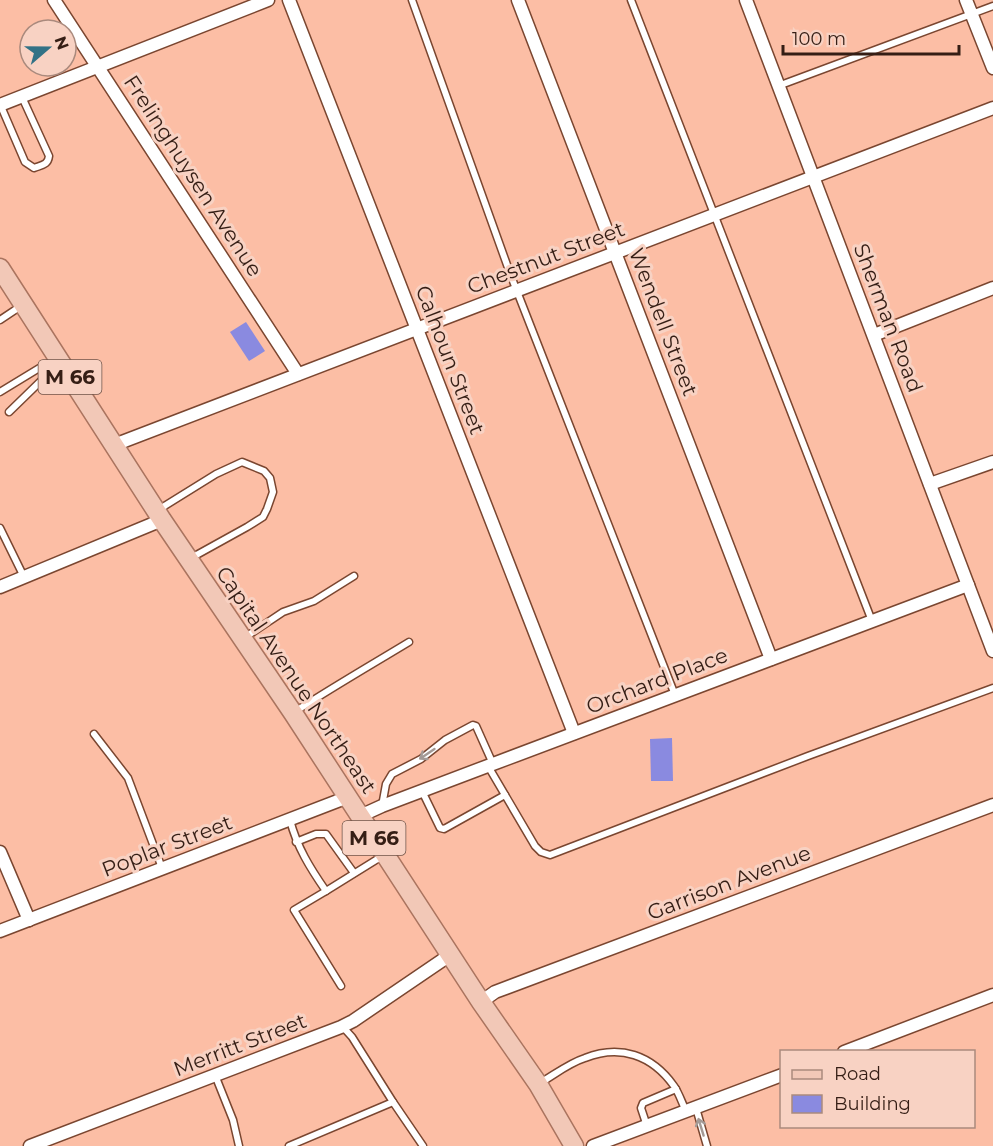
<svg xmlns="http://www.w3.org/2000/svg" width="993" height="1146" font-family="Montserrat,sans-serif">
  <style>
    .building { fill: #8a8ae0 }
    .lines { fill: none; stroke-linecap: round; stroke-linejoin: round }
    .lane-casing { stroke: #7a4630; stroke-width: 9 }
    .street-casing { stroke: #7a4630; stroke-width: 15 }
    .primary-casing { stroke: #aa745f; stroke-width: 21 }
    .lane { stroke: #fff; stroke-width: 6 }
    .street { stroke: #fff; stroke-width: 12 }
    .primary { stroke: #f2c8b7; stroke-width: 18 }
    .oneway { stroke: #a49a96 }
    .labels { text-anchor: middle; stroke-width: 6; stroke-linejoin: round; paint-order: stroke }
    .shield { fill: #f8d2c3; stroke: #705449; stroke-width: 1.5 }
    .shield-label { font-size: 20px; font-weight: bold; fill: #351e15 }
    .street-label { font-size: 21px; fill: #351e15; stroke: #f8d2c3 }
  </style>
  <rect width="100%" height="100%" fill="#fcbea5"/>
  <g class="building">
    <path d="M246 322 265 351 249 361 230 332Z"/>
    <path d="M672 738 673 781H651L650 739Z"/>
  </g>
  <g class="lines">
    <g class="lane-casing">
      <g id="lane">
        <path d="M412 0 511 276 675 695"/>
        <path d="M631 0 872 621"/>
        <path d="M778 86 993 6"/>
        <path d="M0 104 25 162 34 168C42 165 48 165 49 156L22 97"/>
        <path d="M0 320 21 306"/>
        <path d="M0 392 41 367 54 365"/>
        <path d="M9 412 47 375 58 361"/>
        <path d="M158 510 216 474 242 462 264 471 270 478 273 492 267 509 263 517 247 527 191 558"/>
        <path d="M0 528 24 577"/>
        <path d="M244 638 283 612 314 601 354 576"/>
        <path d="M296 711C333 687 371 665 409 642"/>
        <path d="M94 734 128 778 162 868"/>
        <path d="M488 766 535 846 541 852 550 855 808 756 993 688"/>
        <path d="M422 791 440 828 444 829 505 795"/>
        <path d="M382 806 386 784 392 774 421 759 445 740 473 725 476 726 493 764"/>
        <path d="M290 820C297 847 310 868 326 891L384 855"/>
        <path d="M296 842 316 834H326L354 873"/>
        <path d="M326 891 294 910 341 986"/>
        <path d="M342 1026 352 1037 393 1102"/>
        <path d="M215 1075 233 1120 239 1146"/>
        <path d="M540 1083C554 1075 569 1063 585 1058 620 1044 652 1055 674 1086 679 1093 682 1103 686 1111"/>
        <path d="M696 1108 707 1146"/>
        <path d="M647 1126 641 1108 643 1103 676 1089"/>
        <path d="M289 1146 393 1102 423 1146"/>
      </g>
    </g>
    <g class="street-casing">
      <g id="street">
        <path d="M54 0 298 374"/>
        <path d="M289 0 574 733"/>
        <path d="M518 0 771 659"/>
        <path d="M746 0 993 651"/>
        <path d="M966 0 993 68"/>
        <path d="M0 105 268 0"/>
        <path d="M874 335 993 288"/>
        <path d="M114 445 993 108"/>
        <path d="M930 484 993 462"/>
        <path d="M0 587 162 520"/>
        <path d="M360 816 382 806 493 764 968 585"/>
        <path d="M0 852 29 920"/>
        <path d="M0 931 348 797"/>
        <path d="M481 1002 495 992 993 805"/>
        <path d="M844 1052 993 995"/>
        <path d="M30 1146 341 1027 353 1021 450 955"/>
        <path d="M593 1146 782 1075"/>
      </g>
    </g>
    <g class="primary-casing">
      <path id="primary" d="M0 268 162 520 293 713 481 1002 538 1084 574 1146"/>
    </g>
    <use href="#lane" class="lane"/>
    <use href="#street" class="street"/>
    <use href="#primary" class="primary"/>
  </g>
  <defs><path id="oneway-shaft" d="M-6 0H5M1.5-3L5.5 0L1.5 3" fill="none" stroke-width="1.6" stroke-linecap="round" stroke-linejoin="round" transform="scale(1.5)"/></defs>
  <g class="oneway">
    <use href="#oneway-shaft" transform="translate(427 754) rotate(146)"/>
    <use href="#oneway-shaft" transform="translate(701 1127) rotate(-107)"/>
  </g>
  <g class="labels">
    <g class="shield">
      <rect x="38.5" y="360" width="63" height="34" rx="4.5"/>
      <rect x="342.5" y="821" width="63" height="34" rx="4.5"/>
    </g>
    <g class="shield-label">
      <text x="70" y="384">M 66</text>
      <text x="374" y="845">M 66</text>
    </g>
    <g class="street-label">
      <text transform="translate(193 176) rotate(57)" y="7">Frelinghuysen Avenue</text>
      <text transform="translate(546 258) rotate(-21)" y="7">Chestnut Street</text>
      <text transform="translate(888 318) rotate(69)" y="7">Sherman Road</text>
      <text transform="translate(663 322) rotate(69)" y="7">Wendell Street</text>
      <text transform="translate(450 360) rotate(69)" y="7">Calhoun Street</text>
      <text transform="translate(296 680) rotate(56)" y="7">Capital Avenue Northeast</text>
      <text transform="translate(657 681) rotate(-21)" y="7">Orchard Place</text>
      <text transform="translate(167 846) rotate(-21)" y="7">Poplar Street</text>
      <text transform="translate(729 883) rotate(-21)" y="7">Garrison Avenue</text>
      <text transform="translate(240 1045) rotate(-21)" y="7">Merritt Street</text>
    </g>
  </g>
  <rect x="780" y="1050" width="195" height="78" fill="#f8d2c3" stroke="#aa8a7d" stroke-width="1.5"/>
  <rect x="792" y="1070" width="30" height="9" fill="#f2c8b7" stroke="#aa8a7d" stroke-width="1.5"/>
  <text x="834" y="1080" font-size="18" fill="#351e15">Road</text>
  <rect x="792" y="1095" width="30" height="18" fill="#8a8ae0" stroke="#aa8a7d" stroke-width="1.5"/>
  <text x="834" y="1110" font-size="18" fill="#351e15">Building</text>
  <g transform="translate(48 48) rotate(70)"><circle r="28" fill="#f8d2c3" stroke="#aa8a7d" stroke-width="1.5"/>
  <path d="M0-4.5L10 22L0 15L-10 22Z" fill="#327286"/>
  <text y="-9" font-size="16" font-weight="bold" text-anchor="middle" fill="#351e15">N</text>
  </g>
  <path d="M783 45v9h176v-9" fill="none" stroke="#351e15" stroke-width="3"/>
  <text x="792" y="45" font-size="18" fill="#351e15" stroke="#f8d2c3" stroke-width="4.5" paint-order="stroke">100 m</text>
</svg>
